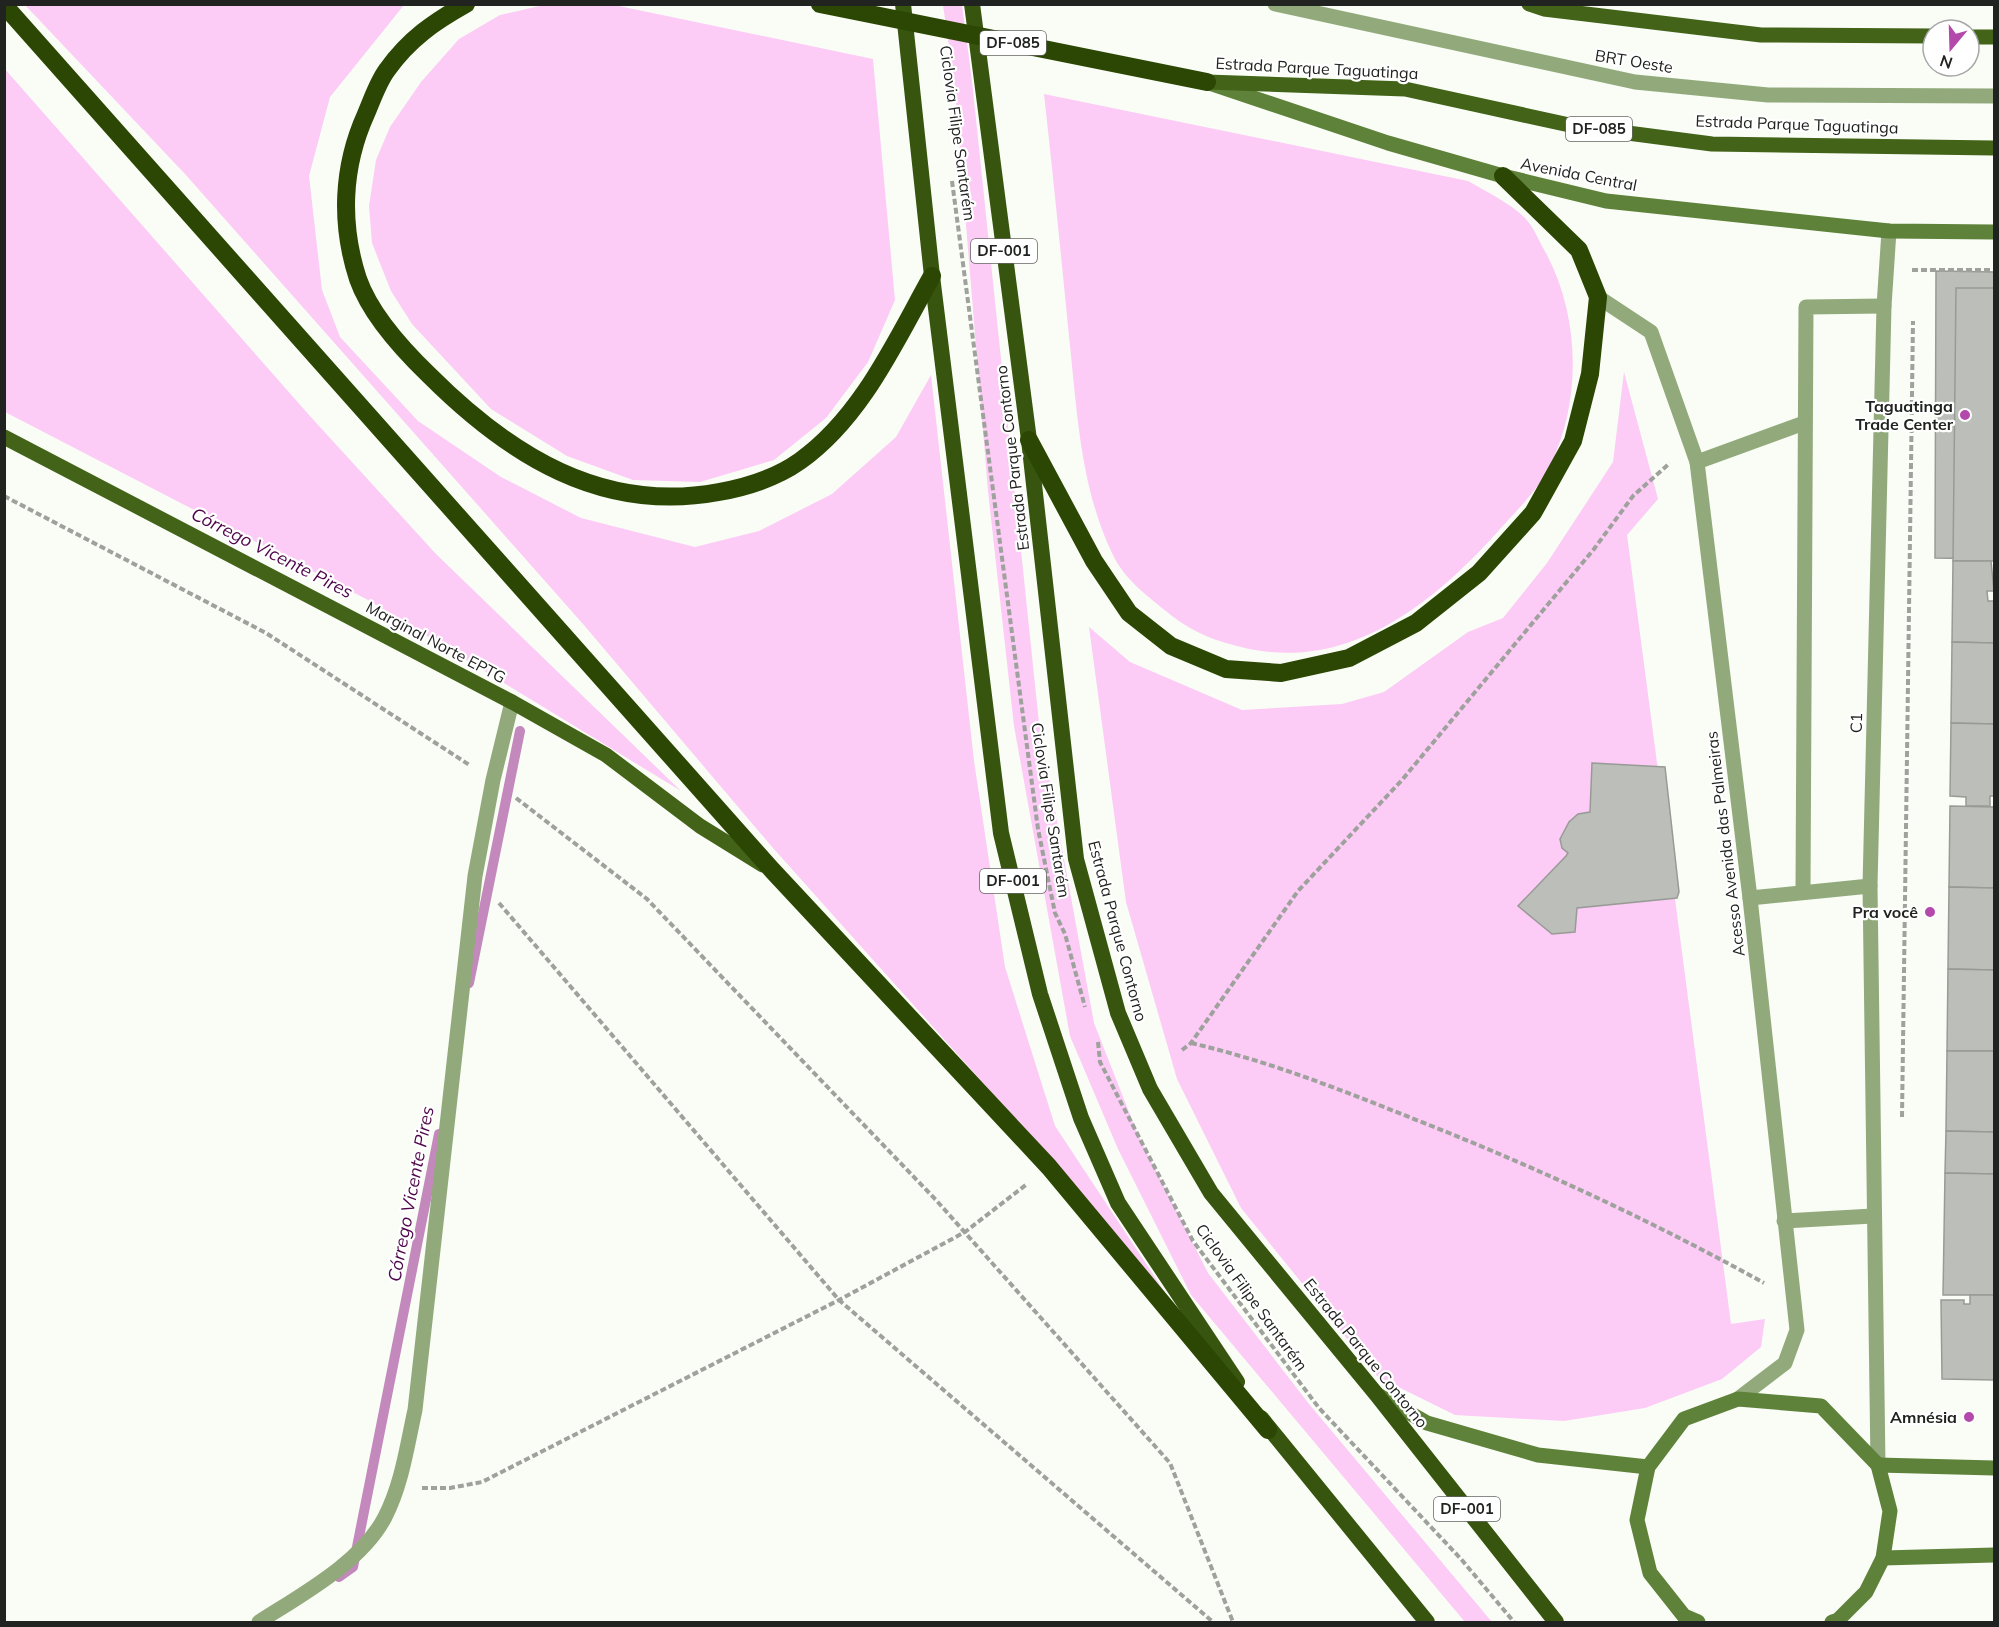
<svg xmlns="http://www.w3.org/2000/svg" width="1999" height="1627" font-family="Mulish,sans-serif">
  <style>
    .green { fill: #fccbf6 }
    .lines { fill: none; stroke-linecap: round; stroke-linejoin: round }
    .stream { stroke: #c389bc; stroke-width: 10 }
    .building { fill: #bcbfb9; stroke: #989b95; stroke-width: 1.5 }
    .path { stroke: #9ea19c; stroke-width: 4; stroke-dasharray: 6 3; stroke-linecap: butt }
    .service { stroke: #92aa7b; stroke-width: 15 }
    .tertiary { stroke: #92aa7b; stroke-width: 15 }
    .secondary { stroke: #5f823a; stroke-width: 15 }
    .primary { stroke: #426318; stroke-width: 15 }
    .trunk { stroke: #37550e; stroke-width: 16 }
    .motorway { stroke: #2c4703; stroke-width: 18 }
    .motorway-bridge { stroke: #2c4703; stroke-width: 18 }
    .poi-dot { fill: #b349ab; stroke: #fff; stroke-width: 2 }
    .labels { text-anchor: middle; stroke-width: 4.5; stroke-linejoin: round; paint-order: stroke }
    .shield { fill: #fff; stroke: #646563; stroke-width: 1.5 }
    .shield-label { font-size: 15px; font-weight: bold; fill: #212320 }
    .street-label { font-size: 16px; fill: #212320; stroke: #fff }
    .poi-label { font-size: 16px; font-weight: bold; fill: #212320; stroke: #fff; text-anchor: end }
    .water-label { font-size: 18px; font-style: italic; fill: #4e054a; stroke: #fff }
  </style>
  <rect width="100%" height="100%" fill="#f9fdf6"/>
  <g class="green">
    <path d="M548 4 614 5 873 59 895 300 868 362 826 418 774 460 700 482 633 480 567 456 491 409 412 324 391 291 372 243 369 206 376 160 390 127 421 82 459 39 500 15Z"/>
    <path d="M25 5H404L330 97 309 176 322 290 340 337 418 421 501 477 581 518 695 547 759 531 832 494 896 437 931 375 974 761 1005 967 1055 1126 1174 1306 1027 1132 773 848 583 624 185 174Z"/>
    <path d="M943 5H962L972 81 1039 723 1094 1023 1138 1135 1208 1273 1309 1404 1492 1622H1465L1191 1295 1118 1149 1070 1036 1014 726 988 491 954 80Z"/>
    <path d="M4 68 309 415 436 554 681 791 368 600 5 412Z"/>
    <path d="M1044 94 1468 181C1487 192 1508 202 1524 217 1532 225 1537 236 1542 246 1580 311 1583 398 1550 466 1539 489 1516 511 1500 529 1434 603 1350 672 1245 648 1218 642 1194 633 1172 616 1150 598 1124 580 1112 553 1080 486 1077 409 1069 336 1061 255 1053 175 1044 94Z"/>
    <path d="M1624 372 1658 499 1627 535 1731 1324 1765 1319 1761 1347 1722 1379 1645 1408 1564 1421 1455 1415 1378 1377 1241 1208 1177 1079 1126 902 1089 627 1130 662 1242 710 1342 704 1384 692 1468 632 1503 618 1547 563 1613 462Z"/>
  </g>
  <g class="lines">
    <g class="stream">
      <path d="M469 983 520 731"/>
      <path d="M339 1577 353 1567 439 1134"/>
    </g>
  </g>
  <g class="building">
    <path d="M1936 271 1994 272V559L1935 558Z"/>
    <path d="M1956 288H1994V561H1953Z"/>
    <path d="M1953 561H1991L1994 591H1987L1988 601H1994V643L1952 642Z"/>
    <path d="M1952 642 1994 643V724L1951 723Z"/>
    <path d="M1951 723 1994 724V796H1990V806H1966V797L1950 796Z"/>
    <path d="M1592 763 1665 767 1679 892 1677 898 1577 908 1575 932 1552 934 1518 906 1566 856 1568 853 1562 848 1560 839 1569 822 1578 814 1590 812Z"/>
    <path d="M1950 806 1994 807V888L1949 887Z"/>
    <path d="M1949 887 1994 888V970L1948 969Z"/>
    <path d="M1948 969 1994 970V1051H1947Z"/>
    <path d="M1947 1051H1994V1132L1946 1131Z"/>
    <path d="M1946 1131 1994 1132V1174L1945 1173Z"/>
    <path d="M1945 1173 1994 1174V1295H1943Z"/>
    <path d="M1970 1295H1994V1380L1942 1379 1941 1300H1964V1304H1970Z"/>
  </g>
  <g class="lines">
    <g class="path">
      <path d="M952 181 1038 829 1055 913 1065 934 1085 1007"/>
      <path d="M1912 270H1994"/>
      <path d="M4 496 266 633 471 766"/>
      <path d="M516 798 647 899 936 1200 1170 1463 1233 1622"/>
      <path d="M499 903 839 1300 1213 1622"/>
      <path d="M1098 1042 1100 1062 1193 1241 1319 1408 1461 1559 1514 1622"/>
      <path d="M1191 1043C1269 1061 1344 1091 1419 1121 1538 1168 1652 1221 1764 1283"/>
      <path d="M1182 1050 1191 1043 1298 891 1402 780 1594 549 1633 496 1670 463"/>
      <path d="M1902 1117 1913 321"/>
      <path d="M422 1488H450L482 1482 839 1300 965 1232 1027 1184"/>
    </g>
    <g class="service">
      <path d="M1275 4 1635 82 1768 95 1994 96"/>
      <path d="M1697 462 1804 423"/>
      <path d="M1803 891 1806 307 1884 306"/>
      <path d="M1750 898 1870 886"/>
    </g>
    <g class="tertiary">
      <path d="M1598 297 1651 332 1697 462 1750 898 1797 1330 1785 1363 1738 1399"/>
      <path d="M1784 1221 1873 1216"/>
      <path d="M1878 1465 1870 886 1884 306 1889 231"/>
      <path d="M259 1622C301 1595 362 1562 385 1517 402 1484 407 1446 415 1410L475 876 493 780 512 702"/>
    </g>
    <g class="secondary">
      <path d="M1212 84 1388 143 1503 176 1606 201 1889 231 1994 232"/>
      <path d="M1378 1395 1427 1423 1538 1455 1648 1467"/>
      <path d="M1878 1465 1994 1468"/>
      <path d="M1883 1558 1994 1555"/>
      <path d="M1698 1622 1684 1616 1650 1573 1637 1520 1648 1467 1684 1419 1738 1399 1821 1406 1878 1465 1890 1511 1883 1558 1866 1592 1838 1620 1832 1622"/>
    </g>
    <g class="primary">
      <path d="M1529 4 1544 9 1761 35 1933 36"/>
      <path d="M1969 37H1994"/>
      <path d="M1207 82 1405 89 1574 126 1712 144 1994 148"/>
      <path d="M4 437 512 702 606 755 700 826 763 865"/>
    </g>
    <g class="trunk">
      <path d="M903 4 932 276 1001 833 1040 994 1081 1118 1118 1203 1237 1382"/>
      <path d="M972 4 1029 440 1076 859 1118 1013 1150 1089 1211 1193 1377 1395 1556 1622"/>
      <path d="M1261 1418 1427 1622"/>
    </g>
    <g class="motorway">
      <path d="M466 4C434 22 409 39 387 70 378 82 372 100 366 114 342 167 340 224 358 279 370 313 403 350 429 375 509 455 602 514 719 492 747 487 776 478 800 461 862 417 896 340 932 276"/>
      <path d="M4 5 772 870 1049 1167 1268 1430"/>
      <path d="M1029 440 1094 561 1129 613 1171 646 1226 669 1281 673 1349 658 1416 623 1479 573 1533 513 1573 441 1590 374 1598 297 1579 250 1503 176"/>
    </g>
    <path class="motorway-bridge" d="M820 4 1207 82"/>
  </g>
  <g class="poi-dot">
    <circle cx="1965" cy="415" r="6"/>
    <circle cx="1930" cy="912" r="6"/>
    <circle cx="1969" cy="1417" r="6"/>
  </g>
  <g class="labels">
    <g class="shield">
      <rect x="980" y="31" width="66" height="24" rx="4.5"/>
      <rect x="1566" y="117" width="66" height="24" rx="4.5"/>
      <rect x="971" y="239" width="66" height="24" rx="4.5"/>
      <rect x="980" y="869" width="66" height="24" rx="4.5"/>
      <rect x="1434" y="1497" width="66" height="24" rx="4.5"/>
    </g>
    <g class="shield-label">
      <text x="1013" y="48">DF-085</text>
      <text x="1599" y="134">DF-085</text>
      <text x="1004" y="256">DF-001</text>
      <text x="1013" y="886">DF-001</text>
      <text x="1467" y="1514">DF-001</text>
    </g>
    <g class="street-label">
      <text transform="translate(1634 61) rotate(9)" y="6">BRT Oeste</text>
      <text transform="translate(1317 68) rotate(3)" y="6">Estrada Parque Taguatinga</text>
      <text transform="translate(1797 124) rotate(2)" y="6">Estrada Parque Taguatinga</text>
      <text transform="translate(958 133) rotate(82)" y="6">Ciclovia Filipe Santarém</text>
      <text transform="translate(1579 174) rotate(11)" y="6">Avenida Central</text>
      <text transform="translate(1012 458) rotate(-97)" y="6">Estrada Parque Contorno</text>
      <text transform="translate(436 642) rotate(28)" y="6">Marginal Norte EPTG</text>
      <text transform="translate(1856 723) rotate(-89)" y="6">C1</text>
      <text transform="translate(1051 810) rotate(81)" y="6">Ciclovia Filipe Santarém</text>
      <text transform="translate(1725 844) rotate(-97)" y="6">Acesso Avenida das Palmeiras</text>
      <text transform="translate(1118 931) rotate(75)" y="6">Estrada Parque Contorno</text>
      <text transform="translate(1252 1297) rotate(54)" y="6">Ciclovia Filipe Santarém</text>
      <text transform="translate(1366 1353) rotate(51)" y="6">Estrada Parque Contorno</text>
    </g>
    <g class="poi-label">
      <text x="1953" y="412">Taguatinga<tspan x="1953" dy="18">Trade Center</tspan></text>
      <text x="1918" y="918">Pra você</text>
      <text x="1957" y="1423">Amnésia</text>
    </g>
    <g class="water-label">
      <text transform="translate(272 553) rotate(27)" y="6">Córrego Vicente Pires</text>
      <text transform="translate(411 1194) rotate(-79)" y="6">Córrego Vicente Pires</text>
    </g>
  </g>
  <rect width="1999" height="1627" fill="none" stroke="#212320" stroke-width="12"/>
  <g transform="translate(1951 48) rotate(199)"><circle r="28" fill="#ffffff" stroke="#a6a7a6" stroke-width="1.5"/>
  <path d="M0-4.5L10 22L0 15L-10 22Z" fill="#b349ab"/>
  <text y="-9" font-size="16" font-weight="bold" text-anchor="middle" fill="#212320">N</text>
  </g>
</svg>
